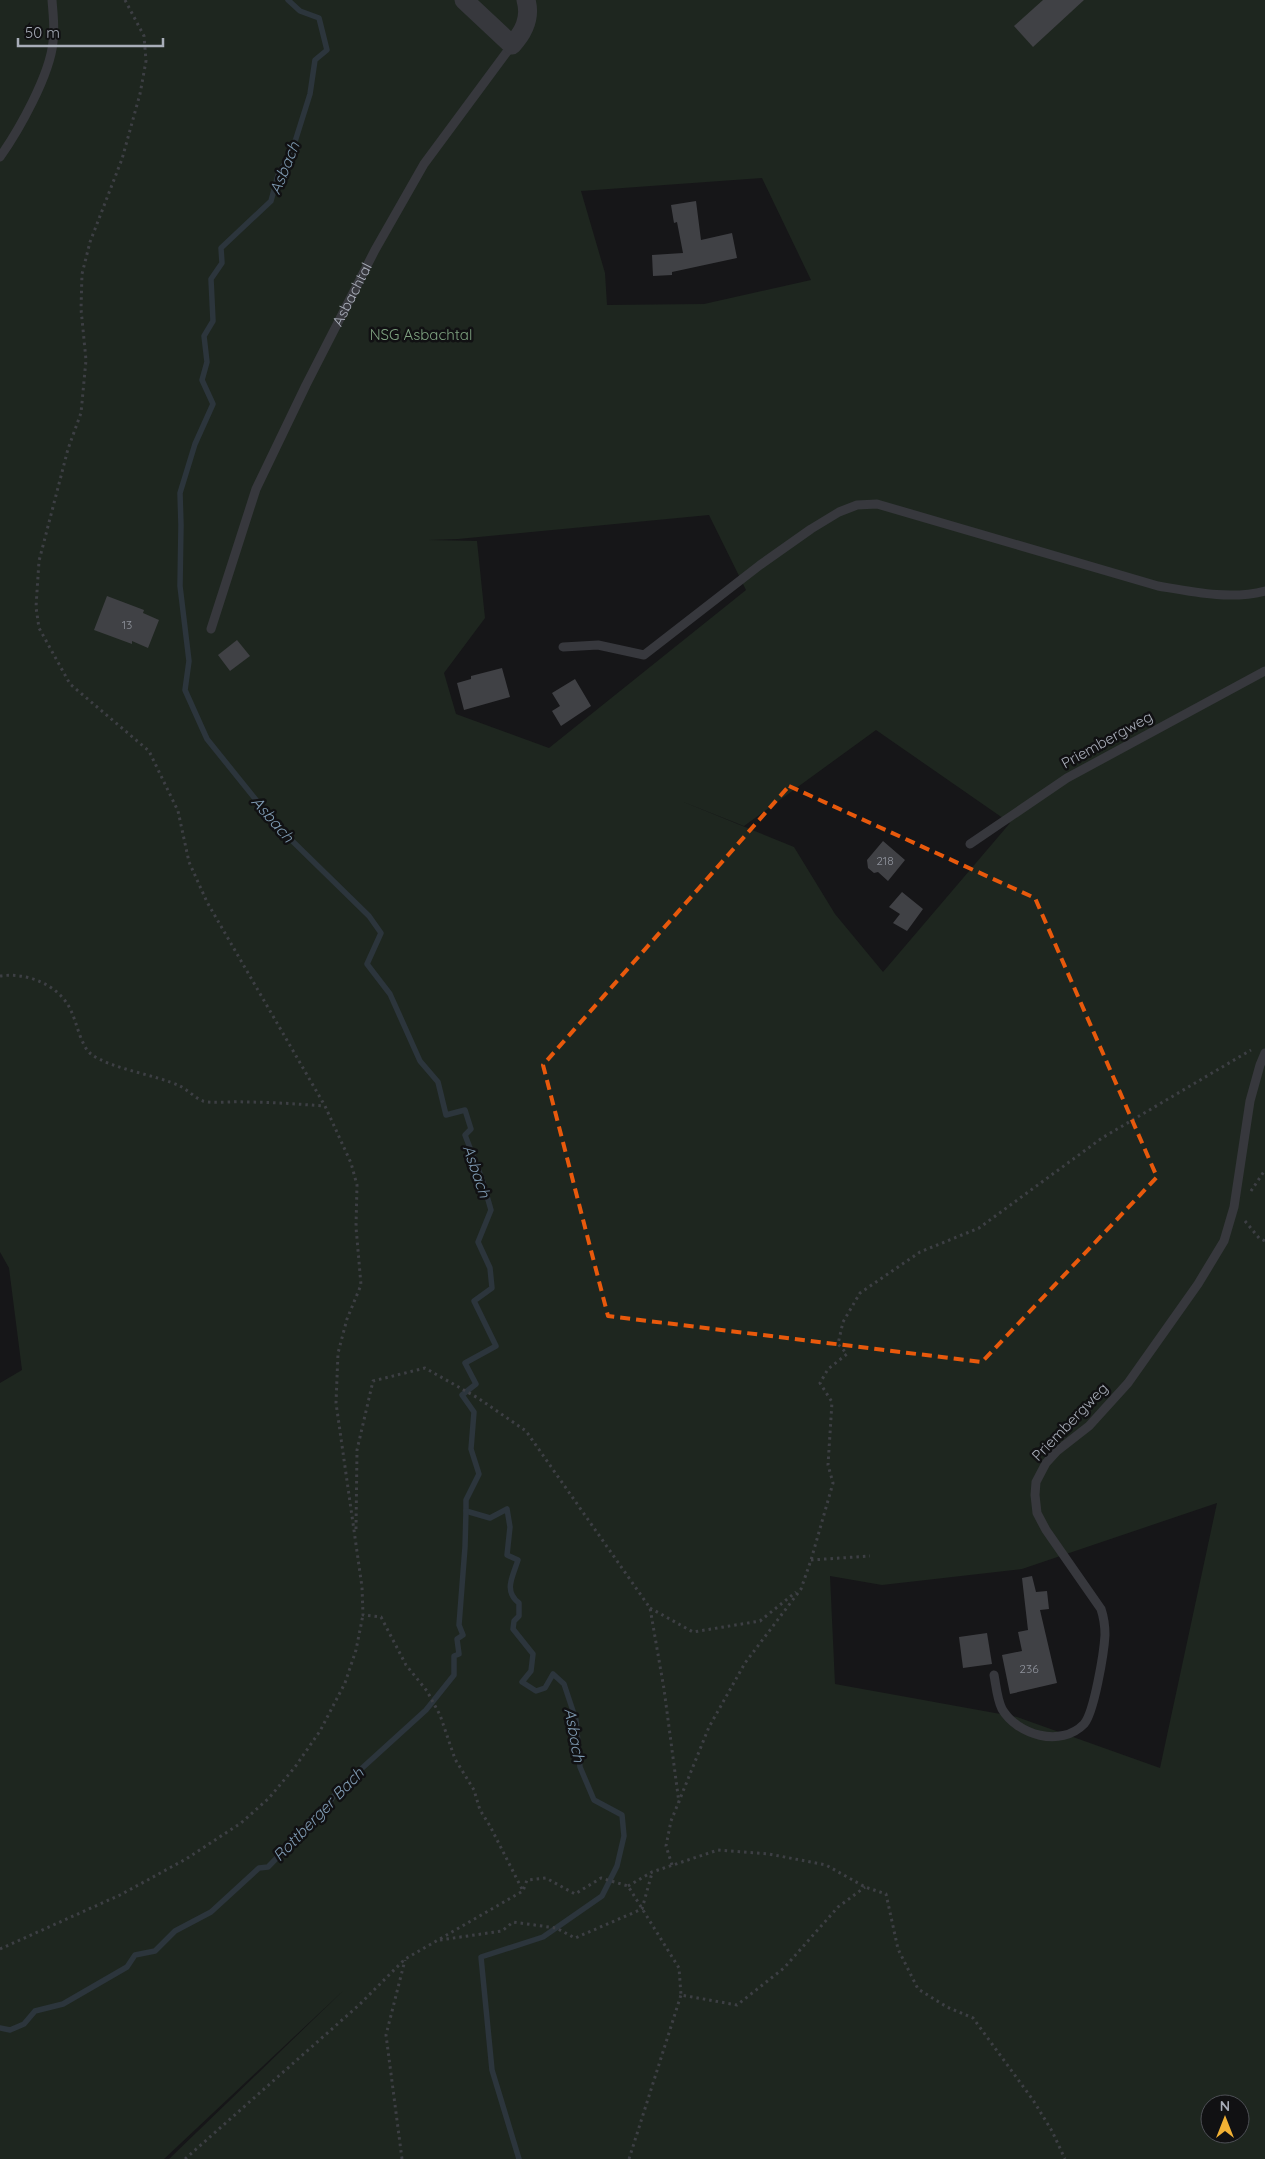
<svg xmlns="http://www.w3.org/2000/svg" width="1265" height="2159" font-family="Quicksand,sans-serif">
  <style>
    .green { fill: #1e261f; fill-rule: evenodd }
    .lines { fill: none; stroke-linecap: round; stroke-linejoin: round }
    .stream { stroke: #2c353c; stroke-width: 5.5 }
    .building { fill: #404145 }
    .path { stroke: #3d3f44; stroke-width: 3; stroke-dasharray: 2.5 4; stroke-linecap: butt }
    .lane { stroke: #37383d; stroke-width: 9 }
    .street { stroke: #37383d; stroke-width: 19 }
    .marked { fill: none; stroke: #e8590c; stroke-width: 4; stroke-dasharray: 10 6; stroke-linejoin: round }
    .labels { text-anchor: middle; stroke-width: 5; stroke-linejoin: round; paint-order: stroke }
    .number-label { font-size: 12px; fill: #8e929b }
    .street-label { font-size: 15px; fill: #a8adb8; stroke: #111113 }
    .park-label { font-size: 15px; fill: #7fa381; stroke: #111113 }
    .water-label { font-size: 16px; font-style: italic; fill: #7f9bb3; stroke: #111113 }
  </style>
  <rect width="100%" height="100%" fill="#161618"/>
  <path class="green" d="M0 0H1265V2159H169L345 1989 164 2159H0V1383L22 1370 9 1268 0 1252ZM762 178 811 280 704 304 607 305 605 273 581 191ZM709 515 746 590 549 748 456 714 444 673 485 618 477 541 429 540 458 539ZM876 730 1010 823 883 972 835 914 794 847 681 801 744 826ZM1217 1503 1160 1768 1017 1717 835 1684 830 1576 882 1585 1022 1569ZM1210 2104H1240V2134H1210Z"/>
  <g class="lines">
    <g class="stream">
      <path d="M288 0 300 11 319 18 327 50 315 60 310 94 293 148 278 175 271 201 221 248 222 263 211 279 213 321 204 336 207 362 202 380 213 404 195 444 180 493 181 525 180 586 189 661 185 690 207 739 277 826 369 916 381 933 367 964 390 994 420 1061 438 1082 446 1115 465 1110 471 1129 465 1135 482 1179 491 1210 478 1242 490 1268 492 1288 474 1301 496 1346 465 1363 476 1384 462 1395 474 1412 471 1449 479 1474 466 1500V1511L490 1518 507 1509 510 1527 507 1555 518 1560C513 1576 503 1591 519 1603V1616L514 1621 513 1629 533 1654 531 1671 522 1682 536 1691 545 1688 553 1674 564 1684 576 1720 580 1767 594 1800 622 1815 624 1836 617 1866 602 1896 543 1937 481 1957 492 2070 519 2159"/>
      <path d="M0 2028 10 2030 24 2024 35 2011 63 2004 127 1967 135 1955 155 1951 175 1931 211 1912 259 1868 268 1867 302 1832 309 1821 322 1813 338 1790 426 1710 454 1675V1656L459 1654 457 1639 463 1635 459 1625 465 1547 466 1511"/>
    </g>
  </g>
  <g class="building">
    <path d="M1043 0H1084L1033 47 1014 26Z"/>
    <path d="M696 201 701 240 732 233 737 258 672 272V275L653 276 652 255 683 253 677 222 674 223 671 205Z"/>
    <path d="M107 596 144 610 143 613 159 620 148 648 132 641V644L94 630Z"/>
    <path d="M237 640 250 656 230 671 218 655Z"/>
    <path d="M502 668 510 697 464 710 457 683 471 679V676Z"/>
    <path d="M575 679 591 706 561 726 552 711 560 706 552 693Z"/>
    <path d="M883 841 905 860 888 881 878 872 874 873 868 868 867 860Z"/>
    <path d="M902 892 923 909 907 931 893 923 900 914 889 907Z"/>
    <path d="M1032 1576 1036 1592 1047 1591 1049 1609 1040 1610 1057 1683 1010 1694 1002 1655 1022 1651 1018 1632 1028 1630 1022 1578Z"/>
    <path d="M987 1633 992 1664 963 1668 959 1637Z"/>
  </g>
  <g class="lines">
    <g class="path">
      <path d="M125 0 144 36 146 61 140 94 122 159 90 242 82 274 81 309 86 360 81 413 68 449 39 561 36 607 39 628 70 684 149 751 178 811 189 862 207 902 325 1106 351 1163 357 1185 356 1227 361 1285 347 1319 338 1353 336 1403 362 1587 363 1615 381 1617 406 1665 427 1691 440 1715 455 1759 474 1790 480 1810 490 1826 523 1891"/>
      <path d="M0 976C27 972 61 985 72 1013 77 1024 81 1046 91 1054 111 1069 157 1075 180 1086 188 1090 195 1098 203 1101 212 1104 234 1101 244 1102 271 1102 297 1104 324 1106"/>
      <path d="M1251 1191 1265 1170"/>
      <path d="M1245 1221 1259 1238 1265 1241"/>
      <path d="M356 1529 357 1450 373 1381 425 1368 478 1398 526 1431 650 1608 664 1689 679 1803"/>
      <path d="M811 1560 870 1556"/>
      <path d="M650 1608 693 1632 760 1621 796 1592"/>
      <path d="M672 1865 666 1846 671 1821 709 1727 745 1663 801 1589 811 1560 833 1483 828 1465 832 1402 820 1383 828 1369 847 1354 838 1344 843 1322 860 1293 920 1252 979 1228 1102 1138 1251 1050"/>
      <path d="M628 1886 652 1872 718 1850 769 1854 826 1865 865 1887 886 1894 898 1949 918 1989 947 2007 973 2018 1033 2100 1052 2131 1065 2159"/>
      <path d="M440 1940 502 1931 513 1922 556 1928 575 1938 642 1909 652 1873"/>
      <path d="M0 1949 120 1895 186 1859 241 1823 269 1798 295 1767 320 1731 345 1683 356 1650 363 1615"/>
      <path d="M185 2159 359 2005 405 1959 523 1891 527 1880 546 1878 575 1894 601 1878 628 1886 679 1968 681 1995 737 2005 784 1968 838 1907 865 1887"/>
      <path d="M402 2159 386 2035 405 1960"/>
      <path d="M629 2159 681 1995"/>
    </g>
    <g class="lane">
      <path d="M0 157C19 130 50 75 53 42 55 28 53 14 52 0"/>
      <path id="s1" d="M211 629 256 489 306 385 375 250 424 164 512 45"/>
      <path d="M563 647 598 645 644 655 760 565 811 529 839 512 857 505 877 504 1158 586C1193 592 1230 600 1265 591"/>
      <path d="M970 844 1067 778 1265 671"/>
      <path d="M994 1675C996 1685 997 1699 1002 1709 1017 1735 1061 1748 1084 1724 1094 1713 1104 1653 1105 1635 1105 1626 1104 1618 1101 1609L1046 1530 1037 1513 1035 1495 1036 1482 1046 1463 1057 1451 1089 1426 1128 1383 1198 1284 1224 1241 1234 1207 1250 1101 1260 1065 1265 1053"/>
    </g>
    <path class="street" d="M464 0 512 45C524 32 531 18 526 0"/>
  </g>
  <path class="marked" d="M789 786 1035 898 1157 1177 982 1362 608 1316 543 1065Z"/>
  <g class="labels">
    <g class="number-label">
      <text x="127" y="629">13</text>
      <text x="885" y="865">218</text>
      <text x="1029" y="1673">236</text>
    </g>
    <g class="street-label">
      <text dy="5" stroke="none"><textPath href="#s1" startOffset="364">Asbachtal</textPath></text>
      <text transform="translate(1107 740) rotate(-29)" y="5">Priembergweg</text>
      <text transform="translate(1070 1422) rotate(-46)" y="5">Priembergweg</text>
    </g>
    <g class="park-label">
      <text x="421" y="340">NSG Asbachtal</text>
    </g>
    <g class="water-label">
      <text transform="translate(284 168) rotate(-68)" y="6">Asbach</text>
      <text transform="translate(273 819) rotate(49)" y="6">Asbach</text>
      <text transform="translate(477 1171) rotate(71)" y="6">Asbach</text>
      <text transform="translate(575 1735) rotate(80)" y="6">Asbach</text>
      <text transform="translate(318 1814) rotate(-46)" y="6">Rottberger Bach</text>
    </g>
  </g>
  <g transform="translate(1225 2119)"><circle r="24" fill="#111113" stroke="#4d4f55"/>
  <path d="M0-4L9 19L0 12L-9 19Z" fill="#f2b134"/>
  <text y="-8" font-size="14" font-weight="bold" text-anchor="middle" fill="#a8adb8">N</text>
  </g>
  <path d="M18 38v8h145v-8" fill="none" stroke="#a8adb8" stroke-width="2.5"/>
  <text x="25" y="38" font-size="15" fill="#a8adb8" stroke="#111113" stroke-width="4" paint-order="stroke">50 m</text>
</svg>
